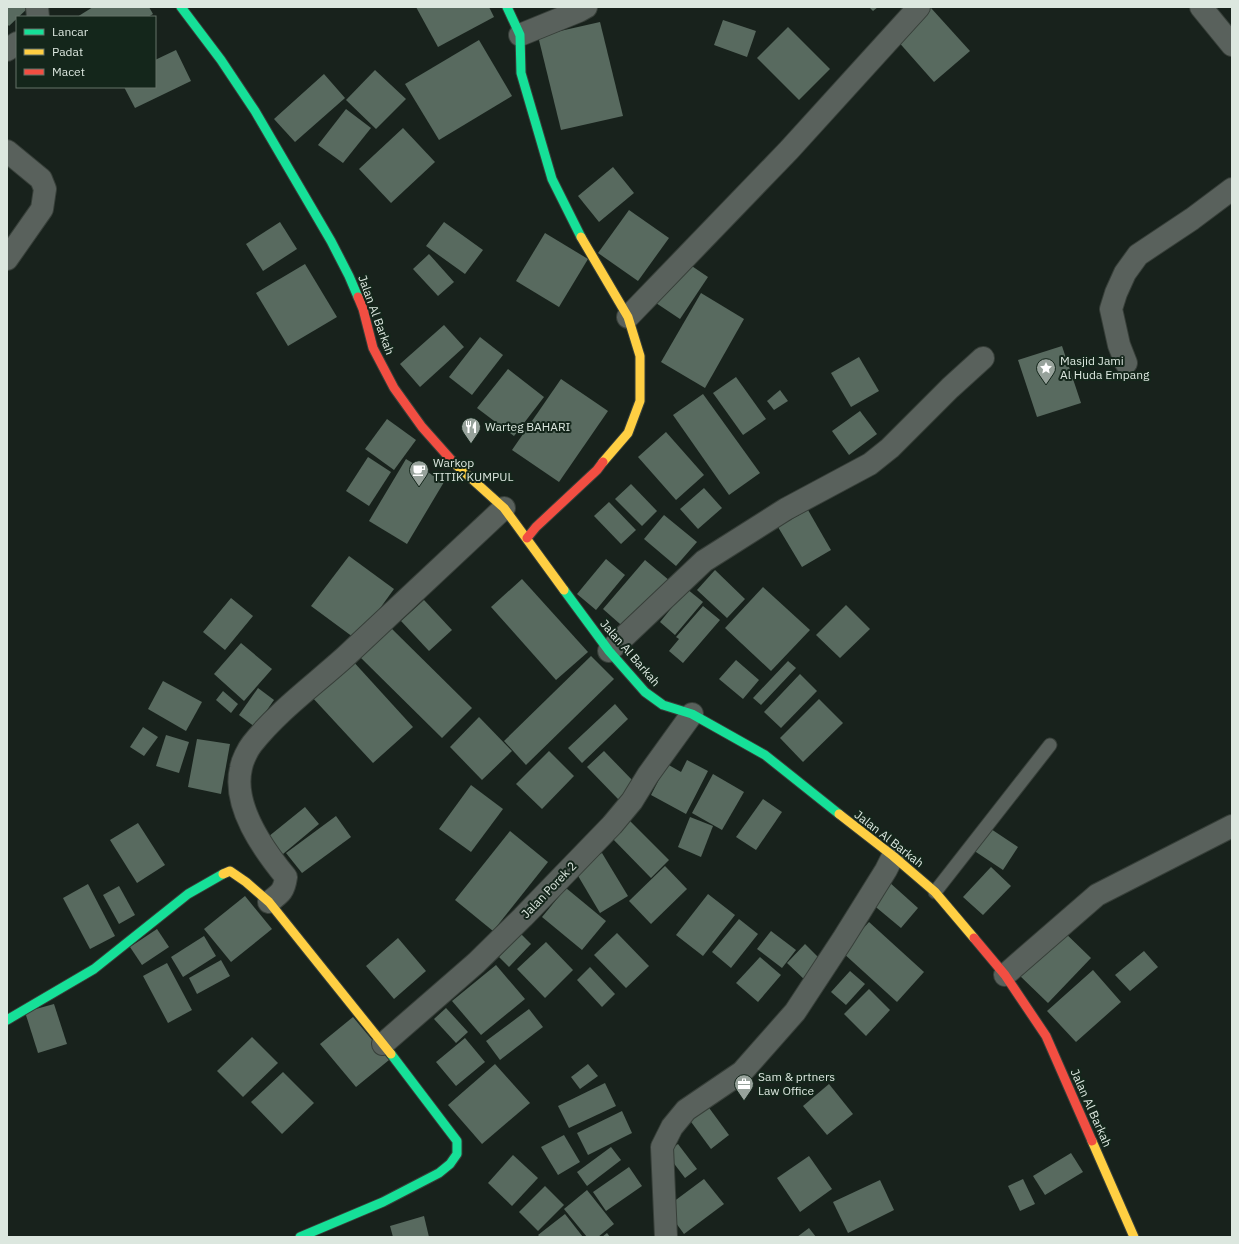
<svg xmlns="http://www.w3.org/2000/svg" width="1239" height="1244" font-family="'IBM Plex Sans',sans-serif">
  <style>
    .building { fill: #586a5f }
    .lines { fill: none; stroke-linecap: round; stroke-linejoin: round }
    .lane-casing { stroke: #373f39; stroke-width: 15 }
    .street-casing { stroke: #373f39; stroke-width: 24 }
    .fast-casing { stroke: #373f39; stroke-width: 11 }
    .slow-casing { stroke: #373f39; stroke-width: 11 }
    .jam-casing { stroke: #373f39; stroke-width: 11 }
    .lane { stroke: #59615c; stroke-width: 13 }
    .street { stroke: #59615c; stroke-width: 22 }
    .fast { stroke: #16e098; stroke-width: 9 }
    .slow { stroke: #ffcf43; stroke-width: 9 }
    .jam { stroke: #f24e42; stroke-width: 9 }
    .labels { text-anchor: middle; stroke-width: 4; stroke-linejoin: round; paint-order: stroke }
    .street-label { font-size: 12px; fill: #dce7df; stroke: #14261b }
    .poi-label { font-size: 12px; fill: #dce7df; stroke: #14261b; text-anchor: start }
  </style>
  <rect width="100%" height="100%" fill="#18221c"/>
  <g class="building">
    <path d="M7 7H29L9 26 7 24Z"/>
    <path d="M93 7H149L153 14 148 17H77Z"/>
    <path d="M416 7H489L494 17 438 47Z"/>
    <path d="M869 7H878L873 11Z"/>
    <path d="M931 8 970 51 934 82 896 39Z"/>
    <path d="M723 20 756 31 747 57 714 45Z"/>
    <path d="M600 22 623 116 561 130 538 36Z"/>
    <path d="M788 27 830 69 799 100 757 58Z"/>
    <path d="M479 40 512 96 439 140 405 84Z"/>
    <path d="M176 50 191 81 135 108 124 87H155V60Z"/>
    <path d="M375 70 406 99 376 129 346 100Z"/>
    <path d="M324 74 345 98 295 142 274 119Z"/>
    <path d="M346 109 371 128 343 163 318 145Z"/>
    <path d="M403 128 435 162 391 203 359 169Z"/>
    <path d="M613 167 634 193 599 222 578 196Z"/>
    <path d="M629 210 669 238 638 281 598 253Z"/>
    <path d="M280 222 297 249 263 271 246 244Z"/>
    <path d="M444 222 483 250 465 274 426 246Z"/>
    <path d="M545 233 588 259 559 307 516 281Z"/>
    <path d="M429 254 454 282 438 296 413 269Z"/>
    <path d="M683 260 708 277 680 319 656 303Z"/>
    <path d="M305 264 337 317 288 346 256 293Z"/>
    <path d="M701 293 744 319 705 388 661 362Z"/>
    <path d="M444 325 464 347 420 387 400 364Z"/>
    <path d="M480 337 503 355 472 395 449 377Z"/>
    <path d="M1062 346 1081 403 1037 417 1018 360Z"/>
    <path d="M859 357 879 391 851 407 831 373Z"/>
    <path d="M508 369 544 397 514 436 477 408Z"/>
    <path d="M736 377 766 419 743 435 713 393Z"/>
    <path d="M561 379 608 411 559 482 512 450Z"/>
    <path d="M780 390 788 401 774 410 767 401Z"/>
    <path d="M703 394 760 473 729 495 673 415Z"/>
    <path d="M860 411 877 434 849 455 832 431Z"/>
    <path d="M387 419 416 440 394 470 365 449Z"/>
    <path d="M666 432 704 475 676 500 638 457Z"/>
    <path d="M368 457 391 472 369 506 346 491Z"/>
    <path d="M406 459 444 482 407 544 369 521Z"/>
    <path d="M631 484 657 511 642 526 615 499Z"/>
    <path d="M704 488 722 508 698 529 680 509Z"/>
    <path d="M609 502 636 530 621 544 594 516Z"/>
    <path d="M808 510 831 550 802 567 778 527Z"/>
    <path d="M664 515 697 542 676 566 644 539Z"/>
    <path d="M349 556 394 589 357 640 311 606Z"/>
    <path d="M606 559 625 575 596 610 577 594Z"/>
    <path d="M645 560 670 581 628 631 603 609Z"/>
    <path d="M715 570 745 599 727 618 697 590Z"/>
    <path d="M522 579 588 652 556 680 491 607Z"/>
    <path d="M763 587 810 630 771 671 725 628Z"/>
    <path d="M687 589 703 602 675 635 660 622Z"/>
    <path d="M231 598 253 616 225 650 203 632Z"/>
    <path d="M424 600 452 630 429 651 401 621Z"/>
    <path d="M846 605 870 629 840 658 816 635Z"/>
    <path d="M703 606 720 620 683 663 669 651 679 639 676 637Z"/>
    <path d="M389 626 472 708 442 738 359 656Z"/>
    <path d="M241 643 272 669 244 701 214 674Z"/>
    <path d="M591 656 614 679 526 765 504 741Z"/>
    <path d="M351 659 413 727 373 763 311 696Z"/>
    <path d="M736 660 759 680 743 699 719 679Z"/>
    <path d="M788 661 796 668 761 705 753 698Z"/>
    <path d="M800 674 817 691 781 728 764 712Z"/>
    <path d="M163 681 202 702 186 731 148 709Z"/>
    <path d="M258 688 274 700 255 727 239 715Z"/>
    <path d="M223 691 238 704 231 713 216 700Z"/>
    <path d="M819 699 843 723 803 762 780 738Z"/>
    <path d="M615 704 628 719 582 763 568 748Z"/>
    <path d="M479 717 512 751 482 780 450 747Z"/>
    <path d="M143 727 158 737 144 756 130 747Z"/>
    <path d="M166 735 189 742 179 773 156 766Z"/>
    <path d="M197 739 230 744 221 794 188 787Z"/>
    <path d="M549 751 574 776 542 809 516 784Z"/>
    <path d="M604 751 636 784 619 800 587 767Z"/>
    <path d="M687 760 708 771 686 814 651 795 667 764 681 772Z"/>
    <path d="M713 774 744 792 722 830 692 813Z"/>
    <path d="M471 785 503 809 471 852 439 829Z"/>
    <path d="M763 799 782 812 756 850 736 837Z"/>
    <path d="M305 807 319 824 277 859 263 841Z"/>
    <path d="M336 816 351 837 302 873 286 853Z"/>
    <path d="M690 817 713 826 701 857 678 847Z"/>
    <path d="M627 818 669 860 651 878 609 835Z"/>
    <path d="M138 823 165 865 137 883 110 840Z"/>
    <path d="M988 827 1018 847 1003 870 973 850Z"/>
    <path d="M510 831 548 862 493 931 455 900Z"/>
    <path d="M602 853 628 896 600 913 574 869Z"/>
    <path d="M665 866 687 889 651 924 629 901Z"/>
    <path d="M991 867 1011 886 983 915 963 897Z"/>
    <path d="M889 882 918 908 901 928 871 903Z"/>
    <path d="M88 884 115 936 90 949 63 898Z"/>
    <path d="M119 886 135 915 119 924 103 895Z"/>
    <path d="M566 888 606 921 582 950 542 917Z"/>
    <path d="M708 894 735 915 703 956 676 935Z"/>
    <path d="M245 896 272 929 231 962 204 929Z"/>
    <path d="M739 919 758 934 731 968 712 952Z"/>
    <path d="M869 922 924 972 897 1002 842 952Z"/>
    <path d="M1060 928 1091 958 1048 1003 1017 973Z"/>
    <path d="M157 929 169 947 142 965 130 947Z"/>
    <path d="M771 931 796 950 782 968 757 949Z"/>
    <path d="M617 933 649 966 626 988 594 955Z"/>
    <path d="M521 934 531 944 509 967 499 957Z"/>
    <path d="M204 936 216 956 183 977 171 957Z"/>
    <path d="M398 938 426 971 394 999 366 966Z"/>
    <path d="M546 942 573 970 545 998 517 969Z"/>
    <path d="M805 944 824 963 806 981 787 963Z"/>
    <path d="M1144 951 1158 967 1130 991 1115 975Z"/>
    <path d="M760 957 781 975 758 1002 736 983Z"/>
    <path d="M221 960 230 976 197 994 189 978Z"/>
    <path d="M167 963 192 1010 168 1023 143 976Z"/>
    <path d="M496 965 525 999 481 1035 452 1001Z"/>
    <path d="M590 967 615 994 602 1007 577 980Z"/>
    <path d="M1093 970 1121 1002 1076 1042 1047 1011Z"/>
    <path d="M850 971 865 984 846 1005 831 992Z"/>
    <path d="M869 989 890 1010 866 1036 844 1014Z"/>
    <path d="M54 1004 67 1044 38 1053 25 1012Z"/>
    <path d="M446 1008 468 1032 456 1043 434 1019Z"/>
    <path d="M529 1009 543 1027 500 1060 486 1041Z"/>
    <path d="M353 1017 389 1060 356 1087 320 1044Z"/>
    <path d="M252 1037 278 1063 243 1097 217 1071Z"/>
    <path d="M465 1038 485 1062 456 1086 436 1062Z"/>
    <path d="M495 1064 530 1103 482 1144 448 1105Z"/>
    <path d="M588 1064 598 1076 580 1089 571 1077Z"/>
    <path d="M283 1072 314 1103 282 1134 251 1102Z"/>
    <path d="M605 1083 616 1106 569 1128 558 1106Z"/>
    <path d="M829 1084 853 1114 827 1135 803 1106Z"/>
    <path d="M704 1101 729 1135 711 1149 686 1115Z"/>
    <path d="M622 1111 632 1133 588 1155 577 1133Z"/>
    <path d="M564 1135 580 1162 558 1175 541 1147Z"/>
    <path d="M678 1144 697 1169 685 1178 666 1153Z"/>
    <path d="M611 1147 621 1160 587 1186 577 1172Z"/>
    <path d="M1071 1153 1083 1172 1045 1195 1033 1176Z"/>
    <path d="M513 1155 538 1178 512 1206 488 1183Z"/>
    <path d="M809 1156 832 1189 800 1212 777 1178Z"/>
    <path d="M629 1167 642 1186 606 1211 593 1192Z"/>
    <path d="M704 1179 724 1204 684 1234 665 1208Z"/>
    <path d="M1023 1179 1035 1204 1020 1211 1008 1186Z"/>
    <path d="M880 1180 894 1210 848 1233 833 1202Z"/>
    <path d="M545 1186 564 1205 538 1231 519 1212Z"/>
    <path d="M587 1190 614 1224 598 1237H587L564 1209Z"/>
    <path d="M565 1214 583 1237H540L538 1235Z"/>
    <path d="M424 1216 429 1237H393L390 1226Z"/>
    <path d="M809 1228 816 1237H797Z"/>
    <path d="M607 1233 610 1237H602Z"/>
  </g>
  <g class="lines">
    <g class="lane-casing">
      <path id="lane" d="M935 892 1050 745"/>
    </g>
    <g class="street-casing">
      <g id="street">
        <path d="M37 7 38 17"/>
        <path d="M1201 7 1232 45"/>
        <path d="M520 35 579 11 586 7"/>
        <path d="M7 50 17 43"/>
        <path d="M7 151 41 179 45 189 42 209 7 259"/>
        <path d="M628 317 789 150 919 7"/>
        <path d="M1126 363 1119 345 1111 309 1116 293 1125 273 1138 255 1192 219 1232 189"/>
        <path d="M609 651 704 561 786 509 870 464 890 448 950 388 983 358"/>
        <path d="M269 902C281 893 284 891 286 877 263 849 232 806 241 768 242 761 248 749 252 744 278 711 314 685 345 657 398 608 451 558 504 508"/>
        <path d="M1005 975 1097 895 1232 826"/>
        <path d="M383 1044 476 963 523 917 612 825 632 801 648 775 692 714"/>
        <path d="M666 1237 662 1147 672 1127 686 1110 742 1072 795 1012 843 939 886 870 893 856"/>
      </g>
    </g>
    <g class="fast-casing">
      <g id="fast">
        <path d="M181 7 221 60 255 111 331 241 349 276 358 297"/>
        <path d="M507 7 520 35 521 73 552 179 581 237"/>
        <path d="M564 590 609 651 645 692 663 705 692 714 765 755 839 814"/>
        <path d="M7 1020 94 969 188 894 223 874"/>
        <path d="M300 1237 383 1202 439 1173 450 1164 457 1154V1141L391 1054"/>
      </g>
    </g>
    <g class="slow-casing">
      <g id="slow">
        <path d="M581 237 628 317 640 356V401L628 433 603 462"/>
        <path d="M454 463 504 508 564 590"/>
        <path d="M839 814 893 856 935 892 974 938"/>
        <path d="M223 874 230 871 246 882 269 902 391 1054"/>
        <path d="M1092 1141 1134 1237"/>
      </g>
    </g>
    <g class="jam-casing">
      <g id="jam">
        <path d="M358 297 363 309 373 348 394 388 422 427 454 463"/>
        <path d="M527 538 536 527 597 470 603 462"/>
        <path d="M974 938 1005 975 1046 1036 1092 1141"/>
      </g>
    </g>
    <use href="#lane" class="lane"/>
    <use href="#street" class="street"/>
    <use href="#fast" class="fast"/>
    <use href="#slow" class="slow"/>
    <use href="#jam" class="jam"/>
  </g>
  <defs>
    <g id="sight-pin" transform="scale(1)"><path d="M0 17L-7.5 6A9.5 9.5 0 1 1 7.5 6Z" fill="#97a29b" stroke="#14261b"/><path d="M0-6L1.8-2.2L6-1.7L2.9 1.2L3.7 5.4L0 3.3L-3.7 5.4L-2.9 1.2L-6-1.7L-1.8-2.2Z" fill="#fff"/></g>
    <g id="restaurant-pin" transform="scale(1)"><path d="M0 17L-7.5 6A9.5 9.5 0 1 1 7.5 6Z" fill="#97a29b" stroke="#14261b"/><path d="M-5-6h1v4h1v-4h1v4h1v-4h1v5L-1.5 .5V6h-2V.5L-5-1ZM5-6V6H3V1.5H1.5Q1.5-4 5-6Z" fill="#fff"/></g>
    <g id="cafe-pin" transform="scale(1)"><path d="M0 17L-7.5 6A9.5 9.5 0 1 1 7.5 6Z" fill="#97a29b" stroke="#14261b"/><path d="M-5.5-4.5H6V0H3Q3 3.5 0 3.5H-2.5Q-5.5 3.5-5.5 0ZM3-3.2v2h1.7v-2ZM-6 4.5H4V6H-6Z" fill="#fff"/></g>
    <g id="office-pin" transform="scale(1)"><path d="M0 17L-7.5 6A9.5 9.5 0 1 1 7.5 6Z" fill="#97a29b" stroke="#14261b"/><path d="M-6-3h4V-5.5h4V-3h4V5H-6ZM-1-4.5V-3h2v-1.5ZM-6 0V1H6V0Z" fill="#fff"/></g>
  </defs>
  <g fill-rule="evenodd">
    <use href="#sight-pin" x="1046" y="368"/>
    <use href="#restaurant-pin" x="471" y="427"/>
    <use href="#cafe-pin" x="419" y="470"/>
    <use href="#office-pin" x="744" y="1084"/>
  </g>
  <g class="labels">
    <g class="street-label">
      <text transform="translate(376 315) rotate(70)" y="4">Jalan Al Barkah</text>
      <text transform="translate(630 653) rotate(49)" y="4">Jalan Al Barkah</text>
      <text transform="translate(889 839) rotate(38)" y="4">Jalan Al Barkah</text>
      <text transform="translate(549 890) rotate(-46)" y="4">Jalan Porek 2</text>
      <text transform="translate(1091 1108) rotate(66)" y="4">Jalan Al Barkah</text>
    </g>
    <g class="poi-label">
      <text x="1060" y="365">Masjid Jami<tspan x="1060" dy="14">Al Huda Empang</tspan></text>
      <text x="485" y="431">Warteg BAHARI</text>
      <text x="433" y="467">Warkop<tspan x="433" dy="14">TITIK KUMPUL</tspan></text>
      <text x="758" y="1081">Sam &amp; prtners<tspan x="758" dy="14">Law Office</tspan></text>
    </g>
  </g>
  <rect width="1239" height="1244" fill="none" stroke="#dce7df" stroke-width="16"/>
  <rect x="16" y="16" width="140" height="72" fill="#14261b" stroke="#647369"/>
  <rect x="24" y="29" width="20" height="6" fill="#16e098" stroke="#647369"/>
  <text x="52" y="36" font-size="12" fill="#dce7df">Lancar</text>
  <rect x="24" y="49" width="20" height="6" fill="#ffcf43" stroke="#647369"/>
  <text x="52" y="56" font-size="12" fill="#dce7df">Padat</text>
  <rect x="24" y="69" width="20" height="6" fill="#f24e42" stroke="#647369"/>
  <text x="52" y="76" font-size="12" fill="#dce7df">Macet</text>
</svg>
